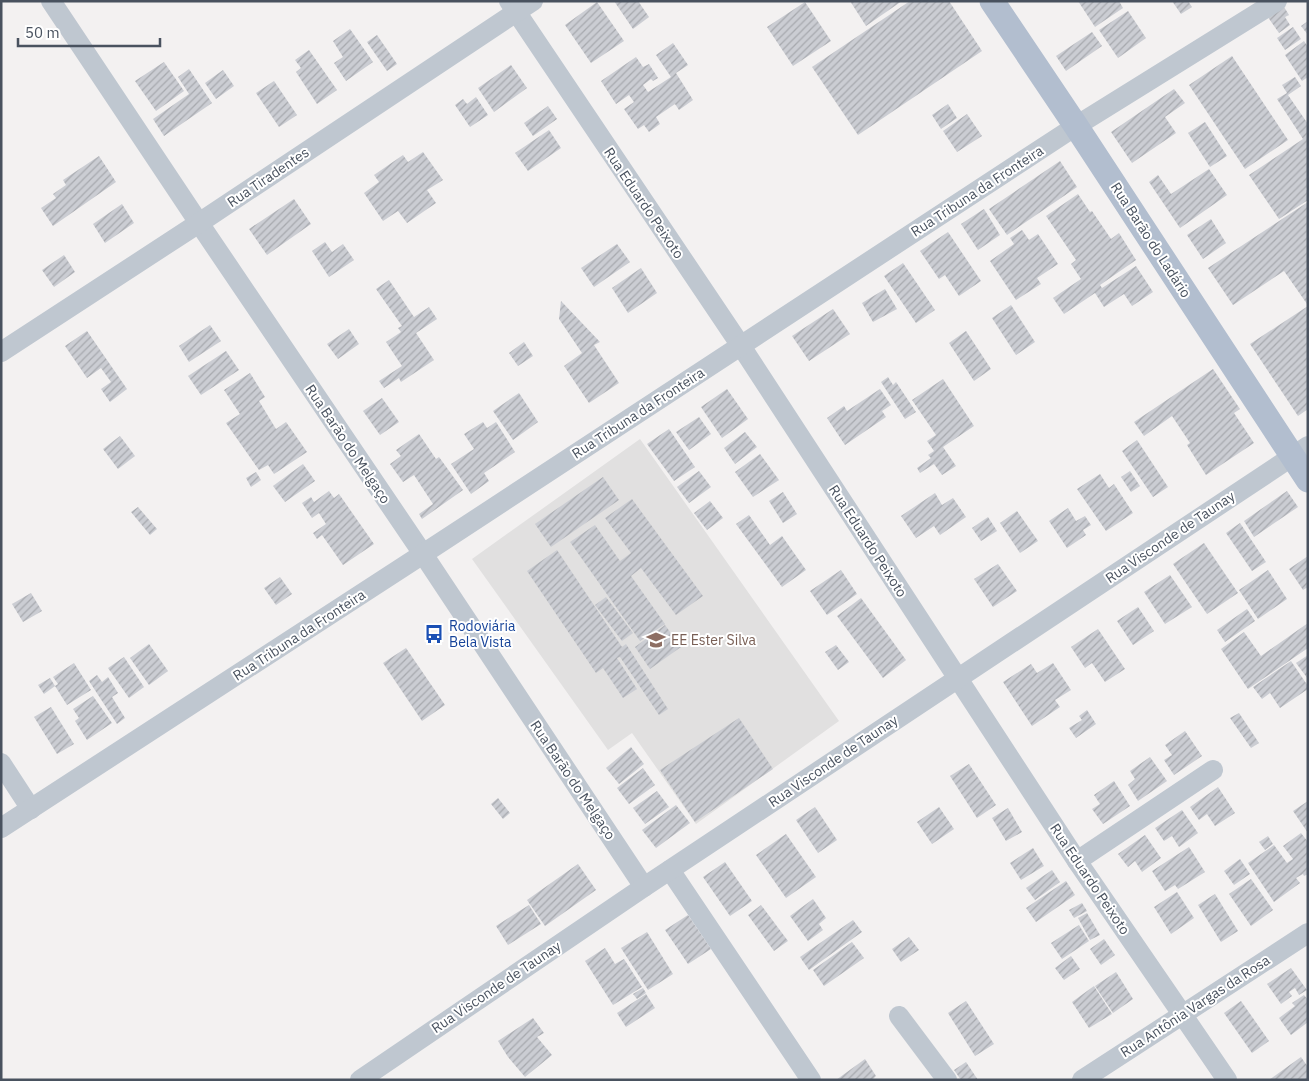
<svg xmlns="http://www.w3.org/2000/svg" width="1309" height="1081" font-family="'IBM Plex Sans',sans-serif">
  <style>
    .education { fill: #e1e0e0 }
    .building { fill: url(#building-hatch) }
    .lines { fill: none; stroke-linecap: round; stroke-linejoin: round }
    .minor { stroke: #bfc7d0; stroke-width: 20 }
    .major { stroke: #b2becf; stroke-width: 25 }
    .labels { text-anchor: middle; stroke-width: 4; stroke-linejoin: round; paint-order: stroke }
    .street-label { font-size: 14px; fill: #49525f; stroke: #fff }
    .transit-label { font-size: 14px; fill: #164399; stroke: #fff; text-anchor: start }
    .education-label { font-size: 14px; fill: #785e54; stroke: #fff; text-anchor: start }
  </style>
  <defs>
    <pattern id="building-hatch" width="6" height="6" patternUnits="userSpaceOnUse" patternTransform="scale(1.25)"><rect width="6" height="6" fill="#cbcdd3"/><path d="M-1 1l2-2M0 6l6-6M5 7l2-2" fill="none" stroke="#a7a9ae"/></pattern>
  </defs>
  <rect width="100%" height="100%" fill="#f3f1f1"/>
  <path class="education" d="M640 439 839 721 696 824 632 733 608 750 472 559Z"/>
  <g class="building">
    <path d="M614 1H638L649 17 633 29Z"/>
    <path d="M850 1H902L866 26Z"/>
    <path d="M910 1H949L982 51 858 135 812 67Z"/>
    <path d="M1078 1H1119L1123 8 1095 27Z"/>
    <path d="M1172 1H1188L1192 7 1181 14Z"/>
    <path d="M597 2 624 41 591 63 565 25Z"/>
    <path d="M805 2 831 41 793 66 767 27Z"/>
    <path d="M1281 2 1289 15 1285 17 1290 25 1279 33 1265 13Z"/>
    <path d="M1128 11 1146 38 1118 58 1099 30Z"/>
    <path d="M1308 21V35L1301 26Z"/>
    <path d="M1293 27 1301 39 1285 50 1277 38Z"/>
    <path d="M350 29 373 62 346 81 334 63 343 57 333 41Z"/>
    <path d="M1092 32 1102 46 1066 71 1056 56Z"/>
    <path d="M377 35 397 64 387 71 367 42Z"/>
    <path d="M1304 41 1308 47V77L1302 81 1285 55Z"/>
    <path d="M673 43 688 65 676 73 693 100 679 110 675 104 656 117 660 124 649 132 644 125 638 129 624 109 634 102 629 95 616 104 601 81 636 57 643 67 649 64 658 78 653 81 651 79 643 85 648 92 671 77 656 55Z"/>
    <path d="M309 50 337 90 317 104 296 72 301 68 295 60Z"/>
    <path d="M1232 56 1288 140 1245 169 1189 85Z"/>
    <path d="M164 62 184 91 156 111 135 81Z"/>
    <path d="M511 65 527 88 494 112 478 88Z"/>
    <path d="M189 69 212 103 164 136 153 119 189 94 178 77Z"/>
    <path d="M223 70 234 86 216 99 205 83Z"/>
    <path d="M1295 77 1301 86 1288 95 1308 124V187L1306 189 1308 192V200L1279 219 1249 175 1303 139 1277 99 1287 93 1282 85Z"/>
    <path d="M274 81 297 115 279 127 256 93Z"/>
    <path d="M1174 89 1185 103 1165 117 1176 133 1132 163 1111 132Z"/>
    <path d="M476 97 488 115 470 127 455 105 463 99 467 104Z"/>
    <path d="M948 104 957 118 941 129 932 115Z"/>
    <path d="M548 106 557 119 533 136 524 123Z"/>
    <path d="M967 114 982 136 957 152 943 131Z"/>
    <path d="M1205 122 1227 156 1210 167 1188 133Z"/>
    <path d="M549 130 561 148 528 171 515 153Z"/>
    <path d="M423 152 443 180 427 190 436 203 407 223 398 211 383 221 364 193 379 182 374 175 403 155 408 162Z"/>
    <path d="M99 156 116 182 53 226 41 208 56 198 53 194 66 185 63 180Z"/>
    <path d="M1060 161 1077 187 1007 235 989 209Z"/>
    <path d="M1209 169 1227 195 1180 228 1149 182 1158 175 1171 194Z"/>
    <path d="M1078 194 1090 212 1092 211 1111 239 1119 233 1136 260 1100 285 1102 288 1136 266 1153 292 1132 306 1124 294 1104 307 1095 293 1064 314 1053 298 1081 279 1071 264 1076 260 1046 216Z"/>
    <path d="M294 199 311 224 267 255 249 229Z"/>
    <path d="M1308 202V303L1307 304 1284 271 1233 305 1208 268Z"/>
    <path d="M122 204 134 223 105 243 93 224Z"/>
    <path d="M984 209 1000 235 978 250 961 224Z"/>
    <path d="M1211 219 1226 243 1203 259 1187 235Z"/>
    <path d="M1022 230 1029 240 1038 234 1058 264 1037 278 1041 284 1016 300 990 261 1014 244 1010 238Z"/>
    <path d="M948 232 981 281 959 296 945 275 939 279 920 251Z"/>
    <path d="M325 242 332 252 343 244 354 260 329 277 312 251Z"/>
    <path d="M617 244 630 262 594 287 581 268Z"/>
    <path d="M64 255 75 272 54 287 42 270Z"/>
    <path d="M903 263 935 310 916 323 884 276Z"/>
    <path d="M641 268 657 293 628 313 612 288Z"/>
    <path d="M389 280 414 317 429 307 437 319 416 333 434 360 401 382 399 378 384 388 379 381 402 366 386 342 401 332 398 328 402 326 376 289Z"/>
    <path d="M885 289 897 309 873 322 862 303Z"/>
    <path d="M561 301 600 342 594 345 619 383 589 403 564 366 582 353 559 319Z"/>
    <path d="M1011 305 1035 342 1016 355 992 318Z"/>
    <path d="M1308 306V409L1298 416 1250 344Z"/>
    <path d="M833 309 850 334 809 361 792 336Z"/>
    <path d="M210 325 221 341 189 362 179 346Z"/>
    <path d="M349 329 359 344 338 359 327 344Z"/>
    <path d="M87 331 127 389 110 402 101 389 111 382 101 368 87 378 65 346Z"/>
    <path d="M966 331 991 369 974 381 949 343Z"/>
    <path d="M524 342 533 356 518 366 509 353Z"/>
    <path d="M226 351 239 370 201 395 188 376Z"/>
    <path d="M1213 369 1240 409 1234 413 1254 443 1206 475 1187 445 1190 443 1172 416 1144 436 1134 422Z"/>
    <path d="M250 373 265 397 259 401 276 429 286 422 307 452 274 474 268 465 259 470 226 423 240 414 224 390Z"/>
    <path d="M888 377 893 385 896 382 916 412 905 419 881 382Z"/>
    <path d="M943 379 974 426 943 447 956 466 942 475 934 464 920 473 917 468 931 458 928 455 934 451 927 441 936 435 912 400Z"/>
    <path d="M727 389 748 419 722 438 701 407Z"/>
    <path d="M880 389 891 405 882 411 886 417 845 445 827 418 844 406 847 411Z"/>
    <path d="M519 393 538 422 513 440 493 411Z"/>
    <path d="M382 398 399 422 380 435 363 411Z"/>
    <path d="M699 417 711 434 689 450 676 432Z"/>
    <path d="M483 422 487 428 496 422 515 452 484 473 489 481 471 494 451 464 474 449 464 434Z"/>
    <path d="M669 429 695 467 674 481 647 444Z"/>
    <path d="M745 432 757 447 735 464 724 448Z"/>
    <path d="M419 434 436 459 439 457 463 490 422 519 419 514 433 504 414 475 403 482 390 464 401 456 396 450Z"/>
    <path d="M120 436 135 456 118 469 103 449Z"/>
    <path d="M1137 440 1168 487 1153 497 1122 451Z"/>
    <path d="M760 454 779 480 753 497 735 472Z"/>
    <path d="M303 464 315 481 285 502 273 486Z"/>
    <path d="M699 471 711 487 689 503 677 487Z"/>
    <path d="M1130 471 1140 486 1131 492 1121 477Z"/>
    <path d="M256 472 261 480 251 487 246 478Z"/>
    <path d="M1100 474 1109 488 1114 484 1133 513 1106 531 1077 489Z"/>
    <path d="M603 477 619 500 551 547 535 524Z"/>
    <path d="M329 491 334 498 339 494 374 544 343 565 322 535 317 539 313 533 326 524 319 513 312 518 302 503 311 497 314 502Z"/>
    <path d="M1287 491 1298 507 1254 537 1244 521Z"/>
    <path d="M783 492 797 514 783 523 769 501Z"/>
    <path d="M935 493 942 505 953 498 966 517 940 535 934 526 916 538 901 516Z"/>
    <path d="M632 499 703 596 676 615 641 568 631 576 665 624 640 641 570 542 595 525 620 561 631 553 605 518Z"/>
    <path d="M710 501 723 518 707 530 694 513Z"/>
    <path d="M138 507 157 529 150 535 131 512Z"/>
    <path d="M1068 508 1076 521 1085 516 1091 525 1083 530 1086 535 1067 548 1049 521Z"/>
    <path d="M1017 511 1038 541 1020 553 1000 523Z"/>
    <path d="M749 515 770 545 782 536 806 570 782 587 736 524Z"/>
    <path d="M988 517 997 531 981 541 972 528Z"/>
    <path d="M1240 523 1266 562 1252 571 1226 533Z"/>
    <path d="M1204 543 1238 593 1207 614 1173 564Z"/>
    <path d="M557 550 622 647 626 644 668 709 659 715 620 657 617 658 637 689 623 698 603 668 596 673 527 571Z"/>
    <path d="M1308 556V587L1303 590 1289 569Z"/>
    <path d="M998 564 1017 591 993 607 974 579Z"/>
    <path d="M841 570 857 594 827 615 810 591Z"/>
    <path d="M1268 570 1287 599 1258 619 1239 590Z"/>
    <path d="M1170 575 1192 607 1165 624 1144 592Z"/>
    <path d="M280 577 292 594 276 605 264 588Z"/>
    <path d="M31 593 42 611 23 622 12 604Z"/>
    <path d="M606 597 633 633 622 641 595 605Z"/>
    <path d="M861 598 906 660 883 678 837 616Z"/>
    <path d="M1138 607 1154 631 1133 645 1117 621Z"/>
    <path d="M1247 609 1255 621 1225 642 1217 630Z"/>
    <path d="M1308 623V648L1248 689 1221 649 1244 632 1261 656Z"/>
    <path d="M665 625 681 647 650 669 635 647Z"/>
    <path d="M1098 629 1125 669 1105 682 1092 663 1085 668 1071 647Z"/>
    <path d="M149 644 168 671 149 685 130 658Z"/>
    <path d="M836 645 849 662 838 670 825 652Z"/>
    <path d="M406 648 445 705 422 721 383 663Z"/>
    <path d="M1308 655V679L1296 663Z"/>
    <path d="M124 657 144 687 129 698 108 668Z"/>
    <path d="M1291 661 1308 686V689L1280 708 1270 693 1262 699 1253 687Z"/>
    <path d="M74 663 91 690 67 705 55 686 58 684 53 677Z"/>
    <path d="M1053 663 1071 690 1055 700 1060 707 1032 726 1003 682 1031 664 1037 673Z"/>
    <path d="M97 675 102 682 108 677 118 693 112 697 125 718 117 724 89 681Z"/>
    <path d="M50 678 55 686 44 694 38 685Z"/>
    <path d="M93 696 112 723 87 740 75 721 79 718 73 709Z"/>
    <path d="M51 707 74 744 57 754 34 717Z"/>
    <path d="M1087 710 1096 724 1076 738 1069 728 1082 720 1079 716Z"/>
    <path d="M1239 713 1259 743 1251 748 1230 718Z"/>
    <path d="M739 718 773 769 695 822 660 770Z"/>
    <path d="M1185 731 1202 756 1174 775 1164 760 1172 755 1165 745Z"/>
    <path d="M631 747 644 764 619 784 606 768Z"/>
    <path d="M1150 757 1167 781 1138 801 1128 785 1135 779 1130 771Z"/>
    <path d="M969 764 996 805 977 818 950 776Z"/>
    <path d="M643 768 655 785 629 804 617 788Z"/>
    <path d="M1114 781 1130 806 1103 824 1092 809 1100 804 1094 795Z"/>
    <path d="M1218 787 1235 813 1215 826 1207 814 1199 820 1190 807Z"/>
    <path d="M657 791 669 807 645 824 633 808Z"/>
    <path d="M498 798 510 813 503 819 491 804Z"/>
    <path d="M1308 801V833L1293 811Z"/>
    <path d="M676 805 690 823 656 848 642 830Z"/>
    <path d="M815 807 837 840 818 853 796 820Z"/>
    <path d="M939 807 954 829 932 844 917 822Z"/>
    <path d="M1008 808 1022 832 1006 841 992 818Z"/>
    <path d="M1182 810 1198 833 1179 847 1172 836 1164 841 1155 828Z"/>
    <path d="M1301 833 1308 842V874L1304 876 1303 874 1296 878 1300 883 1274 902 1248 863 1274 845 1287 863 1293 859 1283 846Z"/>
    <path d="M786 834 816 877 786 898 756 855Z"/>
    <path d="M1145 835 1161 858 1142 872 1135 861 1128 867 1118 854Z"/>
    <path d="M1268 836 1273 844 1265 850 1259 842Z"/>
    <path d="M1189 847 1205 872 1178 889 1175 885 1165 891 1152 871Z"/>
    <path d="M1033 848 1044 866 1021 880 1010 863Z"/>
    <path d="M1240 859 1250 874 1234 885 1224 871Z"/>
    <path d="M725 862 752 901 730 916 703 877Z"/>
    <path d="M578 864 596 890 545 926 527 900Z"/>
    <path d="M1052 870 1060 882 1035 900 1026 888Z"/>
    <path d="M1251 879 1273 910 1251 926 1229 894Z"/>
    <path d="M1066 881 1075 895 1036 922 1026 908Z"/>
    <path d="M1177 892 1194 918 1171 934 1154 907Z"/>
    <path d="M1215 894 1238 931 1221 942 1198 905Z"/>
    <path d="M813 899 826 918 819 924 823 930 808 941 790 916Z"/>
    <path d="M1082 903 1087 911 1074 918 1069 910Z"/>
    <path d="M529 905 541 924 508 945 496 926Z"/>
    <path d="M761 905 788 941 774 951 748 915Z"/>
    <path d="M1087 913 1100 935 1090 940 1078 918Z"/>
    <path d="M688 915 711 949 688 964 665 930Z"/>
    <path d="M853 920 862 932 809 970 800 957Z"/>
    <path d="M1079 925 1089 941 1062 959 1051 943Z"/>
    <path d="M647 932 673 974 648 990 621 948Z"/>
    <path d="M909 937 919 950 901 962 892 949Z"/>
    <path d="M1104 939 1115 955 1101 965 1090 949Z"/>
    <path d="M852 942 864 958 824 986 813 970Z"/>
    <path d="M605 948 615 964 624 959 642 987 613 1005 585 961Z"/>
    <path d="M1071 956 1080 969 1064 980 1055 968Z"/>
    <path d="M1291 968 1307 990 1299 995 1295 988 1289 992 1292 996 1281 1004 1267 984Z"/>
    <path d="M1116 972 1133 999 1113 1013 1095 986Z"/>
    <path d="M1094 986 1112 1014 1089 1028 1072 1002Z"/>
    <path d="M643 988 646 993 637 999 633 994Z"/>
    <path d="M646 994 655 1008 626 1027 617 1013Z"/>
    <path d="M1304 995 1308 1000V1022L1291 1035 1279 1018 1295 1006 1292 1003Z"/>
    <path d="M966 1001 994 1044 975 1056 948 1013Z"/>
    <path d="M1241 1001 1269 1041 1252 1053 1224 1013Z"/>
    <path d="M533 1018 544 1033 537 1037 552 1055 525 1077 508 1057 498 1041Z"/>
    <path d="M1301 1057 1308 1067V1080H1269Z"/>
    <path d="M865 1059 876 1076 872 1080H836Z"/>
    <path d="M966 1062 978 1080H961L954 1070Z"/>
  </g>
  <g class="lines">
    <g class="minor">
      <path d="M51 1 199 223 423 554 644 887"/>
      <path d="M509 1 741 346 1077 861 1182 1014 1227 1080"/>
      <path d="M1 352 199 223 533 1"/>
      <path d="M1 763 31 809"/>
      <path d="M1 828 423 554 1076 126 1277 1"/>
      <path d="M1077 861 1213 770"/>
      <path d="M670 870 811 1080"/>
      <path d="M899 1016 947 1080"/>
      <path d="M360 1080 644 887 1308 446"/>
      <path d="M1082 1080 1308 933"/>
    </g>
    <path class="major" d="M992 1 1076 126 1308 480"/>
  </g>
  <defs>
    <g id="bus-bare" transform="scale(1.5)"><path d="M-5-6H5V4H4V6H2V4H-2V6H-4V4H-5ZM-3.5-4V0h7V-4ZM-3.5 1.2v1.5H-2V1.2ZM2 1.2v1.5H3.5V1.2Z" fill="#1a4fb4" stroke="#fff" stroke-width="2.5" paint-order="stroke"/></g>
    <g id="school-bare" transform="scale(1.5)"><path d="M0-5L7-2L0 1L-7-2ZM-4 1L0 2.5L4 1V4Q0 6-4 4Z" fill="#8d6e63" stroke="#fff" stroke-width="2.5" paint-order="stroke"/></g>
  </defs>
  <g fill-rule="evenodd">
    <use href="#bus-bare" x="434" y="634"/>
    <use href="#school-bare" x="656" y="640"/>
  </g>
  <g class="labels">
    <g class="street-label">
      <text transform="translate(268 177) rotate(-34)" y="5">Rua Tiradentes</text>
      <text transform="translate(977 191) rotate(-33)" y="5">Rua Tribuna da Fronteira</text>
      <text transform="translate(644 203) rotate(56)" y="5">Rua Eduardo Peixoto</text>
      <text transform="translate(1151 240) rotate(57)" y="5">Rua Barão do Ladário</text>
      <text transform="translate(638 413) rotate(-33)" y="5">Rua Tribuna da Fronteira</text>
      <text transform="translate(348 444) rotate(56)" y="5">Rua Barão do Melgaço</text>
      <text transform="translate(1170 537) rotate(-34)" y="5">Rua Visconde de Taunay</text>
      <text transform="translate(868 541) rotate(57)" y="5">Rua Eduardo Peixoto</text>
      <text transform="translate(299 635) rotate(-33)" y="5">Rua Tribuna da Fronteira</text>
      <text transform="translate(833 761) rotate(-34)" y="5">Rua Visconde de Taunay</text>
      <text transform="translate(573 780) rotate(56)" y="5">Rua Barão do Melgaço</text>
      <text transform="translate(1090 879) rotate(56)" y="5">Rua Eduardo Peixoto</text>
      <text transform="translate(496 987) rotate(-34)" y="5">Rua Visconde de Taunay</text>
      <text transform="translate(1195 1006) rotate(-33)" y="5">Rua Antônia Vargas da Rosa</text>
    </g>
    <g class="transit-label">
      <text x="449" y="631">Rodoviária<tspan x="449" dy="16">Bela Vista</tspan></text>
    </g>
    <g class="education-label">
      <text x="671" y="645">EE Ester Silva</text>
    </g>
  </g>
  <rect width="1309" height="1081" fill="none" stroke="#49525f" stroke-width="5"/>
  <path d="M18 38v8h142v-8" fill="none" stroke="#49525f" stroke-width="2.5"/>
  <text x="25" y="38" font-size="15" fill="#49525f" stroke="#ffffff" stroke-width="4" paint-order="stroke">50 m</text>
</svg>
